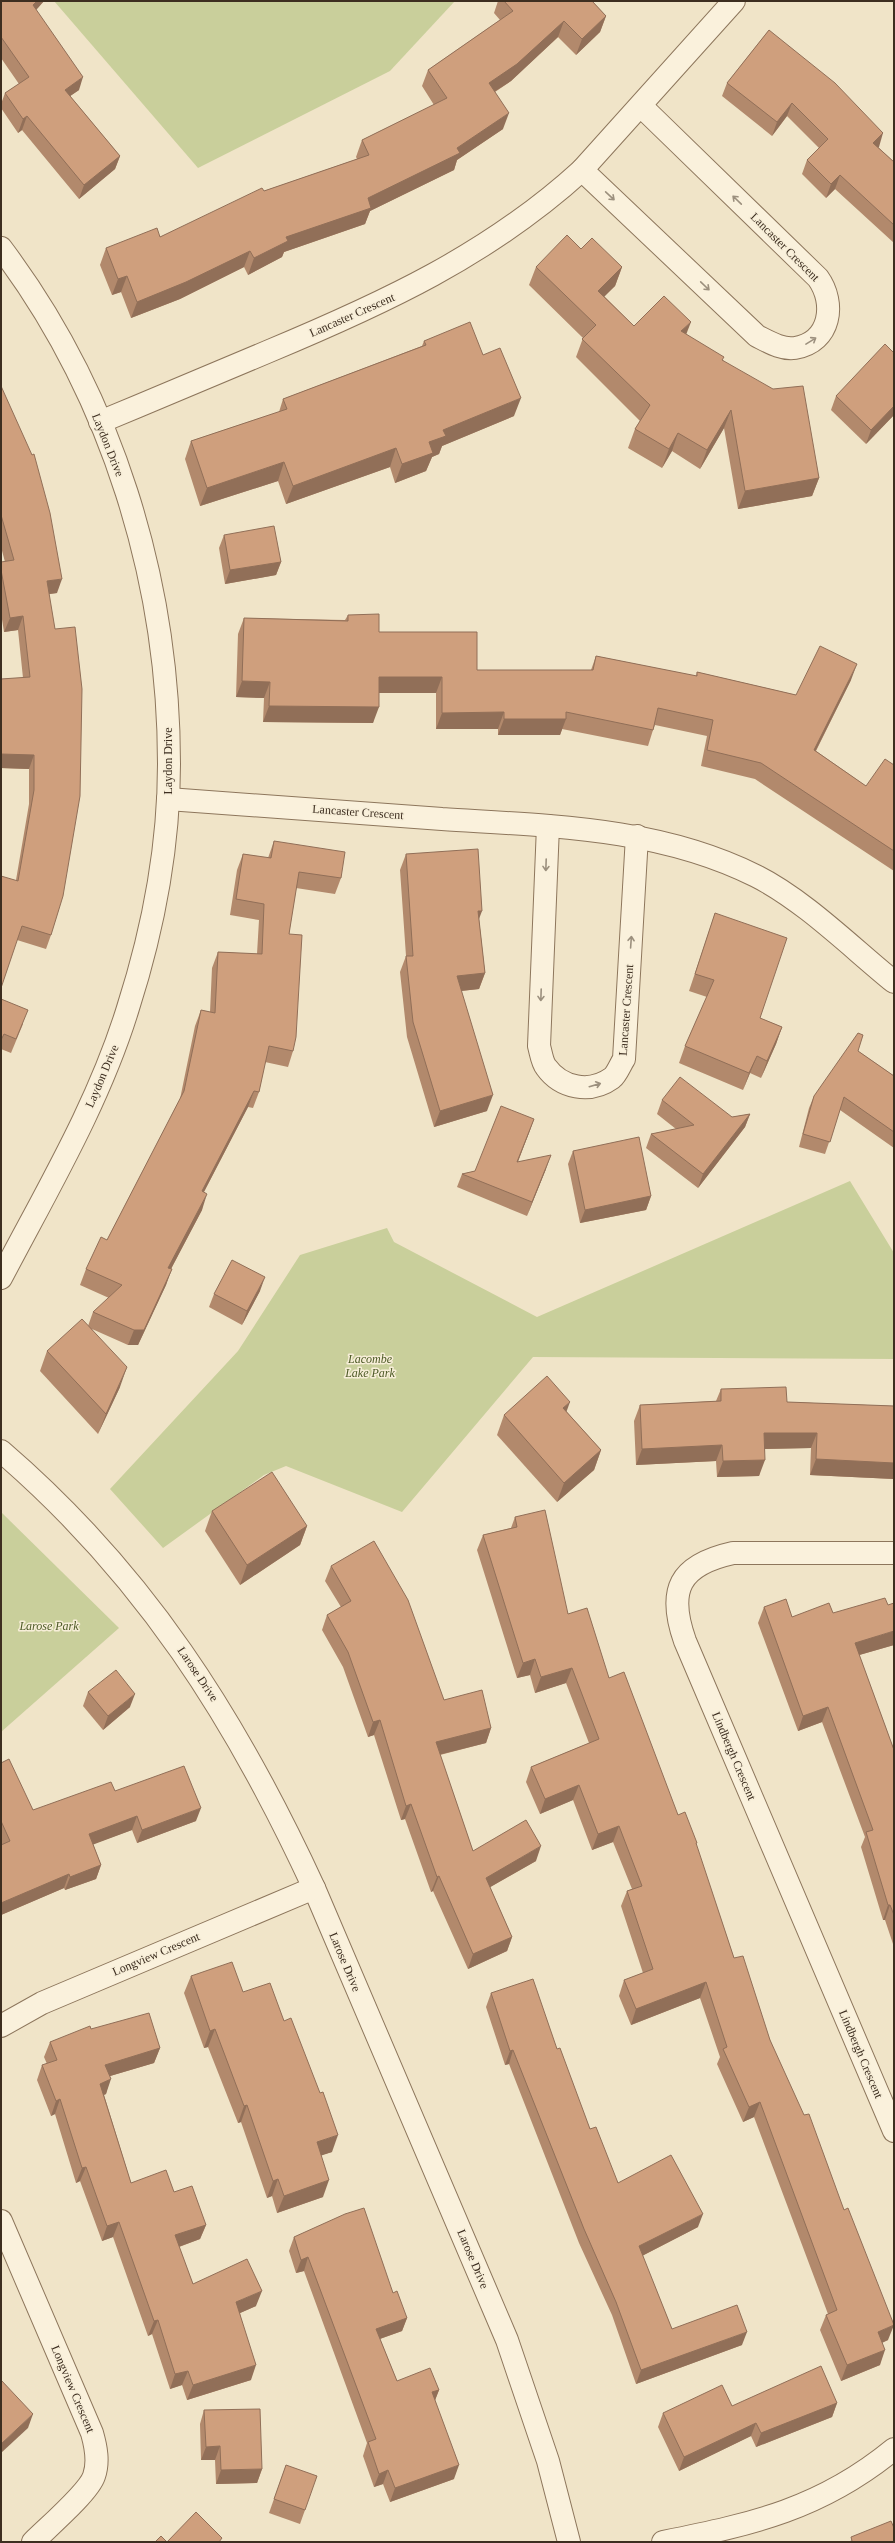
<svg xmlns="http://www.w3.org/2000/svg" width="895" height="2543" font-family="'Times New Roman',serif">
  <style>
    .green { fill: #c9cf9b }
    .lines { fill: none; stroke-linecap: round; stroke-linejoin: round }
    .minor-casing { stroke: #8d765c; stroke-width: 24 }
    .minor { stroke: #faf1dc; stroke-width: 22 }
    .wall { fill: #b2896c }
    .shaded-wall { fill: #916f58 }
    .building { fill: #cf9f7d; stroke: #916f58 }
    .oneway { stroke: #9c907e }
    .labels { text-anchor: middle; stroke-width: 3; stroke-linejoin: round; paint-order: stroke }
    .street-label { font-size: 12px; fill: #3d2e20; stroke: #f7eed8 }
    .park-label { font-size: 12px; font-style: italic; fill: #4d5a26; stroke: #f7eed8 }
  </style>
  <rect width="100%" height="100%" fill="#f0e4c8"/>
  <g class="green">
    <path d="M54 1H455L390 71 198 168Z"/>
    <path d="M850 1181 894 1253V1359L533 1357 402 1512 286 1466 264 1475 163 1548 110 1489 238 1351 300 1255 387 1228 394 1242 537 1317Z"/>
    <path d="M1 1512 119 1628 1 1732Z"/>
  </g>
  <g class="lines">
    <g class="minor-casing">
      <g id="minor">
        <path d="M582 170 757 336C769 342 782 350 795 348 831 342 836 303 818 278L641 106"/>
        <path d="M1 248C112 395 169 581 169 764 169 846 153 930 128 1008 99 1103 47 1190 1 1278"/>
        <path d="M100 422C156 399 212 375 267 352 382 304 489 255 582 170L734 1"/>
        <path d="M168 799C260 805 351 812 442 819 549 826 658 827 756 876 804 900 852 948 894 982"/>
        <path d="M548 826 539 1046C541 1053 542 1062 546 1067 561 1088 590 1094 612 1078 617 1074 620 1065 624 1059L637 836"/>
        <path d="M1 1451C144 1574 235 1717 314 1888L507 2340 548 2461 569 2542"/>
        <path d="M894 1553H733C679 1565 667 1590 685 1641L894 2131"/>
        <path d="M1 2026 42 2003 314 1888"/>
        <path d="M1 2221 92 2433C96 2447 99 2462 94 2476 89 2492 47 2528 33 2542"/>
        <path d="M663 2542C753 2524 821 2509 894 2449"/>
      </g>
    </g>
    <use href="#minor" class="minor"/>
  </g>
  <g class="wall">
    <path d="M1 1H44L36 10 79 90 70 96 120 156 115 169 79 199 22 130 18 133 1 108V104L5 93 19 84 1 58Z"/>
    <path d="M498 1H592L606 16 600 32 576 55 558 37 511 81 495 92 503 129 457 160 454 170 370 211 365 224 284 252 282 257 248 275 244 267 180 299 131 318 121 292 112 295 100 265 106 248 160 237 264 191 357 159 356 157 362 140 434 105 422 86 428 70 500 20 494 13Z"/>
    <path d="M769 30 879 147H878L894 162V243L835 189 826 198 802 174 807 160 819 148 787 116 772 136 722 96 727 83Z"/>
    <path d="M581 249 622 267 615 286 604 296 634 326 686 334 723 360 819 478 812 496 738 509 724 428 700 469 672 451 662 468 628 448 635 429 640 421 576 357 583 338 529 285 536 267Z"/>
    <path d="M424 341 483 355 514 416 442 446 439 454 432 457 426 471 395 483 390 467 286 504 278 481 200 506 185 459 191 441 279 412 283 399 422 346Z"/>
    <path d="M894 353V415L866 444 831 410 836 396Z"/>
    <path d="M1 386 57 593 49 594 51 935 46 949 17 940 16 880 29 804V769L1 768V679L23 678 18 630 4 632 1 613V562H5L1 547Z"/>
    <path d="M224 535 281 562 276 575 225 584 219 548Z"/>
    <path d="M348 615 379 632 477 670H591L596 656 696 676 697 672 796 695 851 680 816 751 866 786 894 765V871L755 779 701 766 707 736 655 725 653 730 648 746 562 729 560 735H498V729H436V693H379L373 723 263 722 264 698 236 697 238 634 244 618 345 620Z"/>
    <path d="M274 841 341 878 335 894 296 888 289 934 293 1051 288 1067 265 1062 259 1092 253 1108 248 1107 204 1192 202 1210 171 1269 166 1285 138 1345H128L92 1329 120 1387 98 1434 40 1371 47 1351 88 1326 93 1312 109 1298 80 1285 86 1269 107 1240 180 1099 195 1026 201 1010 210 1012 212 968 218 952 257 954 259 920 230 915 237 870 243 854 268 858Z"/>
    <path d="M406 854 479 919 485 973 479 989 461 991 487 1111 434 1127 407 1037 400 972 406 956 400 870Z"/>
    <path d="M715 913 760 1018 782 1027 776 1044 761 1078 750 1073 743 1090 679 1063 685 1046 707 997 689 991Z"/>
    <path d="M1 999 23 1024 11 1053 1 1049Z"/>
    <path d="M858 1051 894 1076V1148L840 1110 825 1154 799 1147 809 1108 814 1096Z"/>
    <path d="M662 1100 732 1117 750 1114 745 1127 698 1188 646 1148 651 1134 676 1129 657 1114Z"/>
    <path d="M534 1119 518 1162 546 1169 527 1216 457 1187 462 1174 475 1171Z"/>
    <path d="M573 1151 651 1196 646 1210 580 1223 568 1164Z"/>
    <path d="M260 1291 242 1325 209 1307 214 1294Z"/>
    <path d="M721 1389 787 1402 894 1406V1479L810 1475 811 1448 765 1449 759 1476 717 1477 716 1461 636 1465 634 1421 640 1405 716 1401Z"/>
    <path d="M566 1411 601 1450 594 1470 557 1502 497 1435 504 1415Z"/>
    <path d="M212 1511 307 1526 300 1545 240 1585 205 1531Z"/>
    <path d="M515 1517 568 1614 609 1678 678 1815 696 1846 734 1958 770 2040 888 2340 882 2343 880 2365 841 2381 820 2330 826 2315 828 2314 754 2117 743 2122 717 2064 720 2057 700 1998 631 2025 619 1996 624 1980 643 1973 621 1906 627 1891 632 1889 613 1842 592 1850 573 1800 540 1814 526 1782 531 1767 589 1743 566 1683 535 1693 530 1675 517 1678 477 1550 483 1535 511 1528Z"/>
    <path d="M331 1566 444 1700 491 1728 486 1743 440 1755 473 1851 536 1861 490 1887 512 1937 507 1951 468 1969 433 1891 431 1892 405 1819 401 1820 374 1735 368 1737 343 1667 322 1630 327 1615 341 1607 325 1581Z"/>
    <path d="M764 1607 792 1617 833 1613 894 1645 859 1655 894 1750V1947L885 1920H883L861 1847 865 1837 822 1722 798 1731 758 1623Z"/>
    <path d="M88 1692 130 1707 103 1730 83 1706Z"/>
    <path d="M1 1763 33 1810 115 1791 196 1821 137 1843 132 1830 93 1844 101 1865 96 1879 65 1890 64 1888 1 1915Z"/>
    <path d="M191 1976 243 1992 332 2152 321 2155 323 2197 277 2213 272 2196 267 2198 241 2122 238 2123 208 2047 204 2048 184 1993Z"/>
    <path d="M491 1993 557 2049 590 2129 618 2183 698 2227 642 2256 672 2329 742 2345 636 2384 612 2315 579 2243 509 2064 505 2065 486 2007Z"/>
    <path d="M91 2029 160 2048 154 2063 110 2076 106 2094 104 2095 131 2183 174 2192 206 2225 200 2239 179 2247 193 2284 256 2306 240 2313 251 2380 187 2400 182 2385 170 2389 152 2334 148 2336 113 2237 102 2241 80 2181 76 2183 55 2114 51 2116 37 2080 42 2065 47 2064 44 2057 50 2042Z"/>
    <path d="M294 2237 393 2293 407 2318 402 2331 380 2339 397 2381 439 2390 435 2400 454 2479 390 2502 383 2484 374 2487 363 2456 367 2443 304 2271 296 2273 289 2251Z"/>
    <path d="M837 2403 832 2417 756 2447 751 2436 679 2471 658 2427 663 2413 732 2406Z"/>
    <path d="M204 2410 262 2469 257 2483 216 2484 215 2460H201L200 2424Z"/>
    <path d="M286 2465 305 2510 300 2524 269 2513Z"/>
  </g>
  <g class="shaded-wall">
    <path d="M37 1H44L28 19 33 5Z"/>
    <path d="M606 16 600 32 576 55 582 39Z"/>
    <path d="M564 21 558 37 511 81 483 99 489 83Z"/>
    <path d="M83 77 79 90 60 103 65 90Z"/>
    <path d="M792 103 787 116 772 136 777 122Z"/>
    <path d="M509 113 503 129 457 160 454 170 370 211 365 224 284 252 282 257 248 275 254 258 286 237 368 198 457 148Z"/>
    <path d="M27 116 22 130 18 133 23 119Z"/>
    <path d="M883 133 879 147 868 157 873 143Z"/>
    <path d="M120 156 115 169 79 199 84 185Z"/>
    <path d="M840 175 835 189 826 198 831 184Z"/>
    <path d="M250 251 244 267 180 299 131 318 137 302Z"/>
    <path d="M622 267 615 286 592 309 598 291Z"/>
    <path d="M127 276 121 292 112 295 118 279Z"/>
    <path d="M691 322 684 340 681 331Z"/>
    <path d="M521 398 514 416 442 446 439 454 432 457 426 471 395 483 402 464 443 430Z"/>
    <path d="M894 406V415L866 444 871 430Z"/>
    <path d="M731 410 724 428 700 469 707 450Z"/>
    <path d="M678 433 672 451 662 468 669 449Z"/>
    <path d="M396 448 390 467 286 504 293 486Z"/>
    <path d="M284 462 278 481 200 506 207 488Z"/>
    <path d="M819 478 812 496 738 509 745 491Z"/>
    <path d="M281 562 276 575 225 584 230 570Z"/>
    <path d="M62 579 57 593 42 595 47 581Z"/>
    <path d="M23 616 18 630 4 632 10 618Z"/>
    <path d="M857 664 851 680 808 766 814 750Z"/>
    <path d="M379 677H442L436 693H373Z"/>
    <path d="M242 681 270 682 264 698 236 697Z"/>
    <path d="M269 706 379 707 373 723 263 722Z"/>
    <path d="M504 712 498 729H436L442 713Z"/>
    <path d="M504 719H566L560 735H498Z"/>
    <path d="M1 754 34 755 29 769 1 768Z"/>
    <path d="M478 911H482L476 927Z"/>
    <path d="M485 973 479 989 451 992 457 976Z"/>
    <path d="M782 1027 776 1044 761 1078 767 1061Z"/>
    <path d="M757 1056 743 1090 749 1073Z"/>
    <path d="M254 1091 248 1107 196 1207 202 1191Z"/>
    <path d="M493 1095 487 1111 434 1127 440 1111Z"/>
    <path d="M750 1114 745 1127 698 1188 703 1174Z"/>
    <path d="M534 1119 529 1133 512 1176 517 1162Z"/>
    <path d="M551 1155 546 1169 527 1216 532 1202Z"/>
    <path d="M207 1194 202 1210 163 1284 168 1268Z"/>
    <path d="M651 1196 646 1210 580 1223 585 1210Z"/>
    <path d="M172 1269 166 1285 138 1345H128L134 1330Z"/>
    <path d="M265 1277 260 1291 242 1325 247 1311Z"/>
    <path d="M127 1367 120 1387 98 1434 106 1414Z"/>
    <path d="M570 1402 563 1421V1408Z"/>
    <path d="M764 1433H817L811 1448 759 1449Z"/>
    <path d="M722 1445 716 1461 636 1465 642 1449Z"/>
    <path d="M601 1450 594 1470 557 1502 564 1483Z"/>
    <path d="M816 1459 894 1463V1479L810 1475Z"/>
    <path d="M765 1460 759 1476 717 1477 723 1461Z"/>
    <path d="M307 1526 300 1545 240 1585 247 1565Z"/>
    <path d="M894 1631V1645L849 1658 855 1643Z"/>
    <path d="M535 1659 530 1675 517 1678 523 1663Z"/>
    <path d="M572 1668 566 1683 535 1693 541 1677Z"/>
    <path d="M135 1694 130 1707 103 1730 108 1716Z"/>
    <path d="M828 1707 822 1722 798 1731 803 1716Z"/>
    <path d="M380 1720 374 1735 368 1737 373 1722Z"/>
    <path d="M491 1728 486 1743 430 1757 436 1742Z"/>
    <path d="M579 1785 573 1800 540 1814 545 1799Z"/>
    <path d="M411 1804 405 1819 401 1820 406 1806Z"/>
    <path d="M201 1808 196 1821 137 1843 142 1830Z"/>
    <path d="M137 1816 132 1830 84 1848 89 1834Z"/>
    <path d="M619 1826 613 1842 592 1850 598 1834Z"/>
    <path d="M541 1846 536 1861 480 1893 486 1878Z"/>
    <path d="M101 1865 96 1879 65 1890 70 1877Z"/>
    <path d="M69 1874 64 1888 1 1915V1903Z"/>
    <path d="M439 1876 433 1891 431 1892 437 1877Z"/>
    <path d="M888 1905H890L885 1920H883Z"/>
    <path d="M512 1937 507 1951 468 1969 473 1954Z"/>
    <path d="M706 1982 700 1998 631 2025 636 2009Z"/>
    <path d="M215 2029 208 2047 204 2048 210 2031Z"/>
    <path d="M160 2048 154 2063 100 2079 105 2065Z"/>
    <path d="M513 2050 509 2064 505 2065 510 2051Z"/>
    <path d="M111 2079 106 2094 95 2098 100 2084Z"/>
    <path d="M60 2099 55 2114 51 2116 56 2101Z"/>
    <path d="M760 2102 754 2117 743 2122 749 2107Z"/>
    <path d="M247 2105 241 2122 238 2123 244 2106Z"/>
    <path d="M338 2135 332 2152 311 2159 317 2142Z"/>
    <path d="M86 2167 80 2181 76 2183 82 2168Z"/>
    <path d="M278 2179 272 2196 267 2198 273 2181Z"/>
    <path d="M329 2180 323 2197 277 2213 284 2196Z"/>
    <path d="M703 2214 698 2227 634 2260 639 2246Z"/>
    <path d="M119 2222 113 2237 102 2241 107 2226Z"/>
    <path d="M206 2225 200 2239 170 2250 175 2235Z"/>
    <path d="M308 2257 304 2271 296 2273 301 2260Z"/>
    <path d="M262 2291 256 2306 231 2317 236 2302Z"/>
    <path d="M407 2318 402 2331 371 2342 376 2329Z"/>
    <path d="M158 2320 152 2334 148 2336 154 2321Z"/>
    <path d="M894 2325 888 2340 872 2347 878 2332Z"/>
    <path d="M747 2332 742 2345 636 2384 641 2370Z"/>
    <path d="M885 2350 880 2365 841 2381 847 2365Z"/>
    <path d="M256 2365 251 2380 187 2400 193 2385Z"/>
    <path d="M188 2371 182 2385 170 2389 175 2374Z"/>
    <path d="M439 2390 434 2403 432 2392Z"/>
    <path d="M837 2403 832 2417 756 2447 761 2433Z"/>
    <path d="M33 2414 28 2428 1 2453V2444Z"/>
    <path d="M756 2423 751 2436 679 2471 684 2457Z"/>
    <path d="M220 2446 215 2460H201L206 2447Z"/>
    <path d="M459 2465 454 2479 390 2502 395 2488Z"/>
    <path d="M262 2469 257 2483 216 2484 221 2470Z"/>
    <path d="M388 2470 383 2484 374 2487 379 2474Z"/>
  </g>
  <g class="building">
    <path d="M1 1H37L33 5 83 77 65 90 120 156 84 185 27 116 23 119 5 93 29 77 1 37Z"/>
    <path d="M504 1H592L606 16 582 39 564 21 517 64 489 83 509 113 457 148 460 153 368 198 371 208 286 237 288 241 254 258 250 251 186 282 137 302 127 276 118 279 106 248 157 228 160 237 262 188 264 191 369 155 362 140 447 98 428 70 513 11Z"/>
    <path d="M769 30 835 83 883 133 873 143 894 162V225L840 175 831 184 807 160 828 139 792 103 777 122 727 83Z"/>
    <path d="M567 235 581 249 592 238 622 267 598 291 634 326 664 296 691 322 681 331 724 357 722 360 773 389 803 386 819 478 745 491 731 410 707 450 678 433 669 449 635 429 650 405 582 339 596 325 536 267Z"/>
    <path d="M470 322 483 355 500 348 521 398 443 430 446 436 429 442 433 453 402 464 396 448 293 486 284 462 207 488 191 441 287 409 283 399 426 345 424 341Z"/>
    <path d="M885 344 894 353V406L871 430 836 396Z"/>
    <path d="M1 386 32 455 34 454 50 513 62 579 47 581 55 629 75 627 82 689 80 796 63 896 51 935 22 926 1 988V876L18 881 34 790V755L1 754V679L30 677 23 616 10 618 1 570V562L14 560 1 515Z"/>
    <path d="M274 526 281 562 230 570 224 535Z"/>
    <path d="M379 614V632H477V670H593L596 656 697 676V672L796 695 820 646 857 664 814 750 866 786 885 759 894 765V851L761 763 707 750 713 720 658 708 653 730 566 712V719H504V712L442 713V677H379V707L269 706 270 682 242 681 244 618 348 621V615Z"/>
    <path d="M274 841 345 852 341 878 299 872 289 934 302 935 296 1037 293 1051 269 1046 259 1092 254 1091 202 1191 207 1194 168 1268 172 1269 144 1330H134L93 1312 122 1285 86 1269 101 1237 107 1240 184 1091 201 1010 215 1013 218 952 262 954 264 904 236 899 243 854 271 858Z"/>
    <path d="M478 849 482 911H478L485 973 457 976 493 1095 440 1111 413 1022 406 956H413L406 854Z"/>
    <path d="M715 913 787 938 760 1018 782 1027 767 1061 757 1056 749 1073 685 1046 714 980 695 974Z"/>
    <path d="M1 999 28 1010 16 1039 4 1034 1 1040Z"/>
    <path d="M858 1033 863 1035 858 1051 894 1076V1132L844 1097 830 1142 803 1134 814 1096Z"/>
    <path d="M680 1077 732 1117 750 1114 703 1174 651 1134 694 1125 662 1100Z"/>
    <path d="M501 1106 534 1119 517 1162 551 1155 532 1202 462 1174 475 1171Z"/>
    <path d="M639 1137 651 1196 585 1210 573 1151Z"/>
    <path d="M232 1260 265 1277 247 1311 214 1294Z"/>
    <path d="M82 1319 127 1367 106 1414 47 1351Z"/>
    <path d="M547 1376 570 1402 563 1408 601 1450 564 1483 504 1415Z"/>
    <path d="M786 1387 787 1402 894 1406V1463L816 1459 817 1433H764L765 1460 723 1461 722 1445 642 1449 640 1405 721 1401V1389Z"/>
    <path d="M272 1472 307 1526 247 1565 212 1511Z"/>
    <path d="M545 1510 568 1614 587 1608 609 1678 624 1672 678 1815 685 1812 697 1843H696L734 1958 743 1956 770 2040 804 2115 809 2114 844 2210 848 2208 894 2325 878 2332 885 2350 847 2365 826 2315 837 2310 760 2102 749 2107 723 2049 727 2047 706 1982 636 2009 624 1980 653 1969 627 1891 642 1886 619 1826 598 1834 579 1785 545 1799 531 1767 599 1739 572 1668 541 1677 535 1659 523 1663 483 1535 517 1527 515 1517Z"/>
    <path d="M374 1541 408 1600 444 1700 482 1690 491 1728 436 1742 473 1851 526 1820 541 1846 486 1878 512 1937 473 1954 439 1876 437 1877 411 1804 406 1806 380 1720 373 1722 348 1652 327 1615 351 1601 331 1566Z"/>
    <path d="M885 1598 888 1605 894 1603V1631L855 1643 894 1750V1915L890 1905H888L866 1832 873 1830 828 1707 803 1716 764 1607 786 1599 792 1617 829 1603 833 1613Z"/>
    <path d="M116 1670 135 1694 108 1716 88 1692Z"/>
    <path d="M9 1759 33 1810 111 1782 115 1791 184 1766 201 1808 142 1830 137 1816 89 1834 101 1865 70 1877 69 1874 1 1903V1845L10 1841 1 1821V1763Z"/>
    <path d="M232 1962 243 1992 270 1983 284 2021 291 2018 320 2093 323 2092 338 2135 317 2142 329 2180 284 2196 278 2179 273 2181 247 2105 244 2106 215 2029 210 2031 191 1976Z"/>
    <path d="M533 1979 557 2049 560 2048 590 2129 596 2127 618 2183 671 2155 703 2214 639 2246 672 2329 737 2305 747 2332 641 2370 616 2302 584 2229 513 2050 510 2051 491 1993Z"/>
    <path d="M149 2013 160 2048 105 2065 111 2079 100 2084 131 2183 166 2170 174 2192 192 2186 206 2225 175 2235 193 2284 247 2259 262 2291 236 2302 256 2365 193 2385 188 2371 175 2374 158 2320 154 2321 119 2222 107 2226 86 2167 82 2168 60 2099 56 2101 42 2065 57 2060 50 2042 90 2026 91 2029Z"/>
    <path d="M364 2208 393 2293 397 2291 407 2318 376 2329 397 2381 430 2368 439 2390 432 2392 459 2465 395 2488 388 2470 379 2474 368 2442 376 2439 308 2257 301 2260 294 2237 345 2214Z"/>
    <path d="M821 2366 837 2403 761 2433 756 2423 684 2457 663 2413 722 2385 732 2406Z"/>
    <path d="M1 2380 33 2414 1 2444Z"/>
    <path d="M260 2409 262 2469 221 2470 220 2446 206 2447 204 2410Z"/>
    <path d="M286 2465 317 2476 305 2510 274 2499Z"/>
    <path d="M196 2512 222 2538 219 2542H155L161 2536 167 2542Z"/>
    <path d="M891 2521 894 2528V2542H848L852 2541 851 2537Z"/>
  </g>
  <defs><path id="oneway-shaft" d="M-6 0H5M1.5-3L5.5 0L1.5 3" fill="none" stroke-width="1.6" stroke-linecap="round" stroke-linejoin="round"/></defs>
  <g class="oneway">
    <use href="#oneway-shaft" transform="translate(610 196) rotate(43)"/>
    <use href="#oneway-shaft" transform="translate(737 200) rotate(-136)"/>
    <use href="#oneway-shaft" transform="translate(705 286) rotate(44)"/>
    <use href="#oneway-shaft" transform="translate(811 341) rotate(-32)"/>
    <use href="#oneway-shaft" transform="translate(546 865) rotate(92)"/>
    <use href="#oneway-shaft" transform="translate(631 942) rotate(-86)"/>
    <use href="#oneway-shaft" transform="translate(541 995) rotate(92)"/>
    <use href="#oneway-shaft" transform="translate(595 1085) rotate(-16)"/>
  </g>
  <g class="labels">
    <g class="street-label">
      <text transform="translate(785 247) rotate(45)" y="4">Lancaster Crescent</text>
      <text transform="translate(352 315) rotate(-24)" y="4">Lancaster Crescent</text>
      <text transform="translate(108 445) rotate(68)" y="4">Laydon Drive</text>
      <text transform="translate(168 761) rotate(-90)" y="4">Laydon Drive</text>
      <text transform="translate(358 812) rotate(4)" y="4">Lancaster Crescent</text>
      <text transform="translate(626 1010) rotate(-86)" y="4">Lancaster Crescent</text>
      <text transform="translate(102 1076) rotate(-67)" y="4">Laydon Drive</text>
      <text transform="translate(198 1674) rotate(56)" y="4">Larose Drive</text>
      <text transform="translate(734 1756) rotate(67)" y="4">Lindbergh Crescent</text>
      <text transform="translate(156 1954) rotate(-23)" y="4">Longview Crescent</text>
      <text transform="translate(345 1962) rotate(67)" y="4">Larose Drive</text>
      <text transform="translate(861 2054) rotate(67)" y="4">Lindbergh Crescent</text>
      <text transform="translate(473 2259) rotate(67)" y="4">Larose Drive</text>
      <text transform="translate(73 2389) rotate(67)" y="4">Longview Crescent</text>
    </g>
    <g class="park-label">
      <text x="370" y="1363">Lacombe<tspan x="370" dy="14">Lake Park</tspan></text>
      <text x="49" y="1630">Larose Park</text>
    </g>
  </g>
  <rect width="895" height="2543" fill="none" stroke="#3d2e20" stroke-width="4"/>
</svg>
